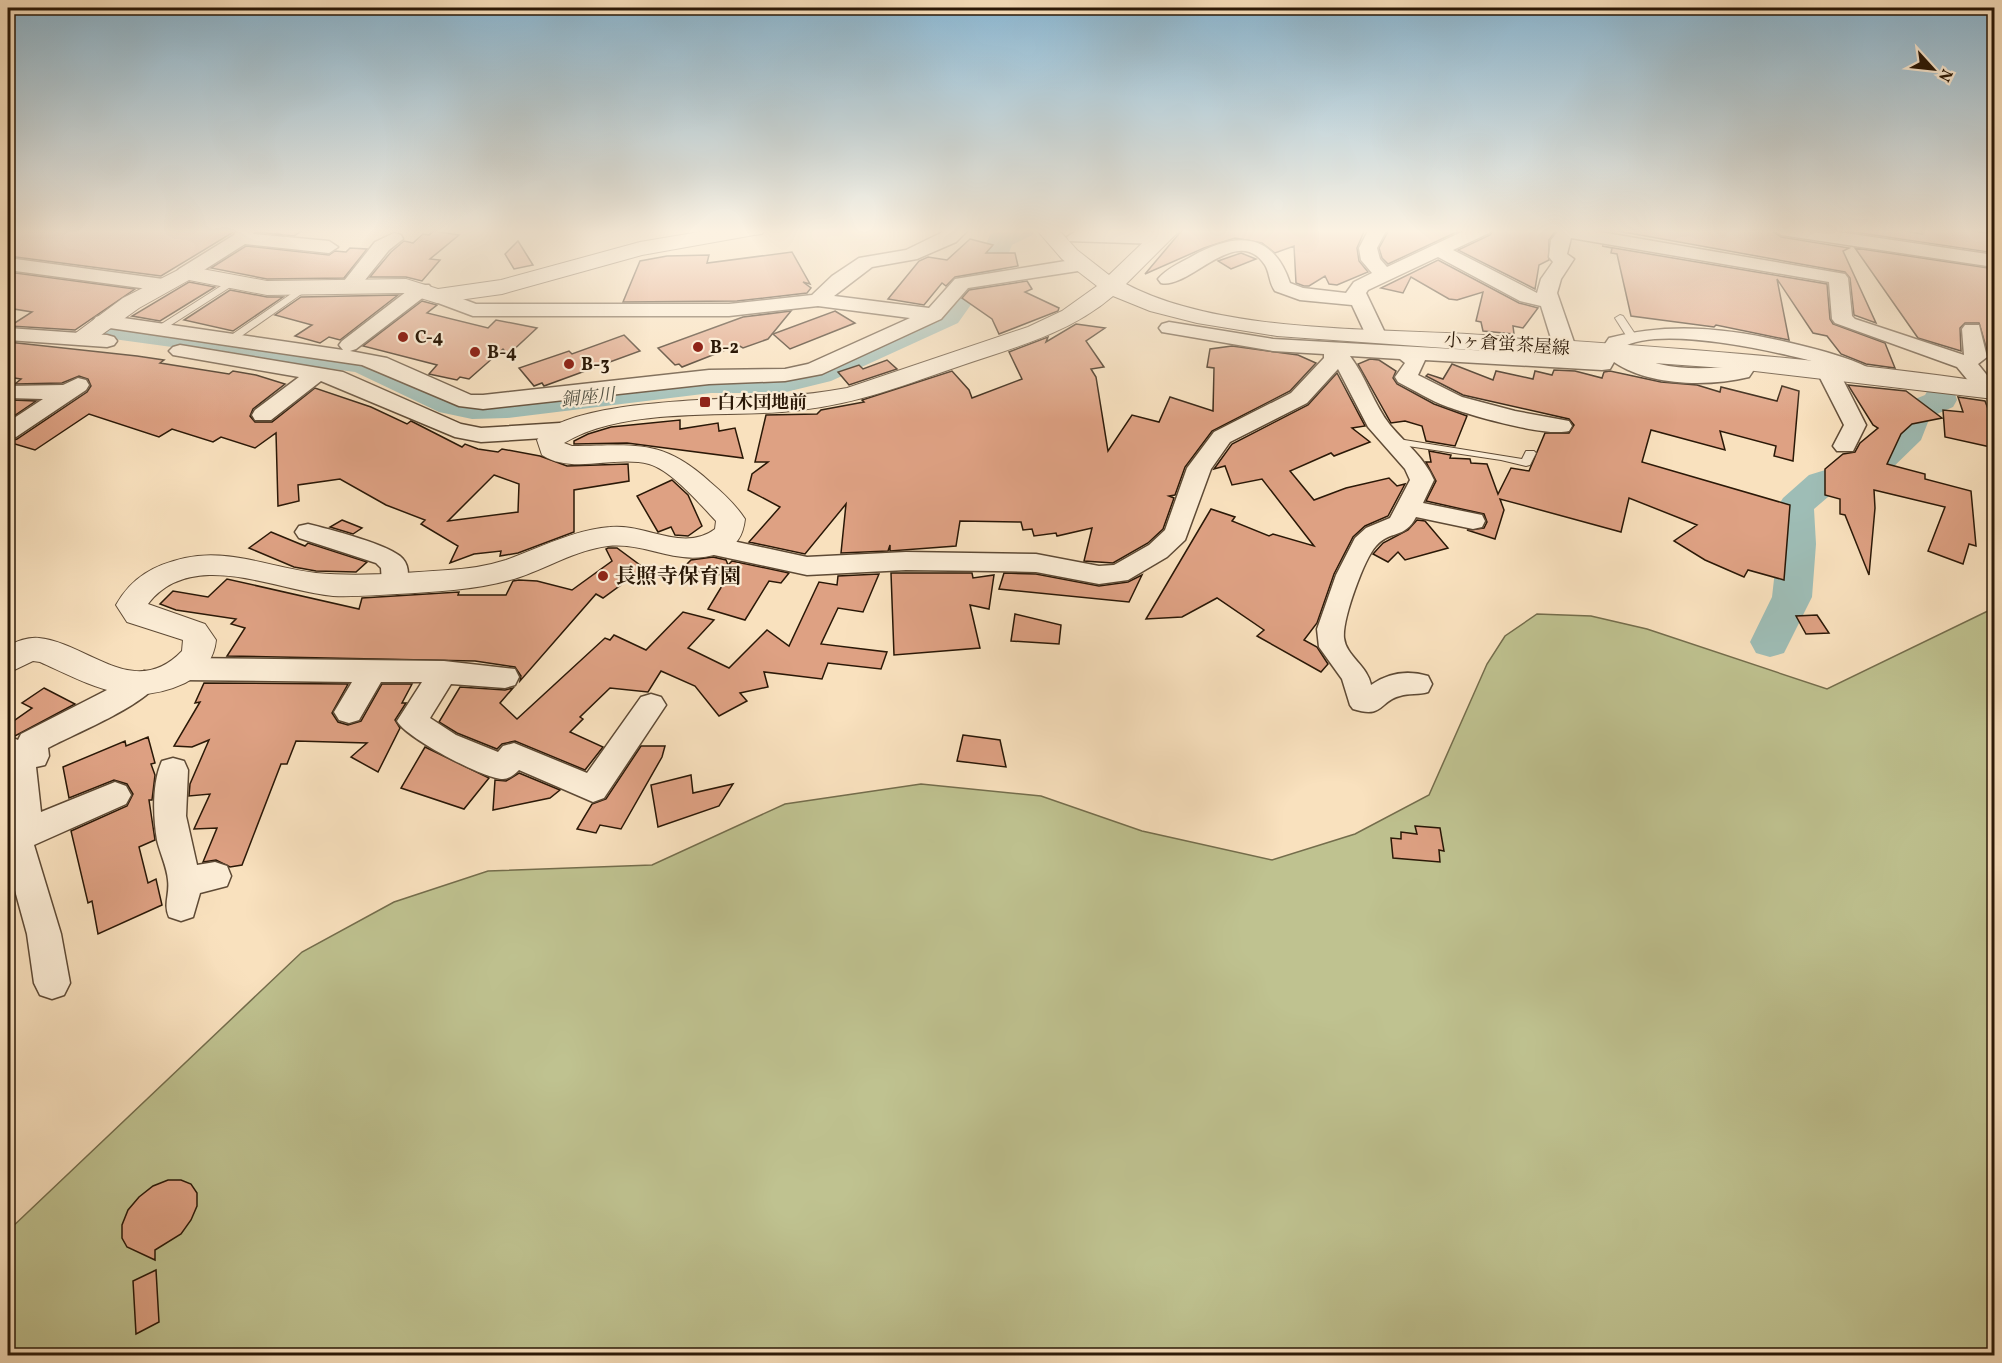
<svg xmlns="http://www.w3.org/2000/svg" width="2002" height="1363" font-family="Vollkorn,'Noto Serif JP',serif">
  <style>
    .green { fill: #bfc290; stroke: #746d4c; stroke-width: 1.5 }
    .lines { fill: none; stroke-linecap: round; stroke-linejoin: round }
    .river { fill: #9ebdb6; fill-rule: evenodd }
    .building { fill: #dea183; stroke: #2a1807; stroke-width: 1.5; fill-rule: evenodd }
    .service-casing { stroke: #5e4a35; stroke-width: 2 }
    .minor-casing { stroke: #5e4a35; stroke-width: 3 }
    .tertiary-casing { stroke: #5e4a35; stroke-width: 2 }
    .service { fill: #fbecd5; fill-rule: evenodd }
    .minor { fill: #fbecd5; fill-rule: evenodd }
    .tertiary { fill: #fbecd5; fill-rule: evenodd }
    .poi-dot { fill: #8f2418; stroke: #fbecd5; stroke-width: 2 }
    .labels { text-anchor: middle; stroke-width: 4.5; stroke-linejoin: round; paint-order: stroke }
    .far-poi-label { font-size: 18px; font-weight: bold; fill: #2a1807; stroke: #fbecd5; text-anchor: start }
    .far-street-label { font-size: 18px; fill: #2a1807; stroke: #fbecd5 }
    .far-water-label { font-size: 18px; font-style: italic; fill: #535244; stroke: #fbecd5 }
    .poi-label { font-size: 21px; font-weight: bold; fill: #2a1807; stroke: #fbecd5; text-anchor: start }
  </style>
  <rect width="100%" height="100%" fill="#f9e1be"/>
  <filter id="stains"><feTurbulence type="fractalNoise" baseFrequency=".00333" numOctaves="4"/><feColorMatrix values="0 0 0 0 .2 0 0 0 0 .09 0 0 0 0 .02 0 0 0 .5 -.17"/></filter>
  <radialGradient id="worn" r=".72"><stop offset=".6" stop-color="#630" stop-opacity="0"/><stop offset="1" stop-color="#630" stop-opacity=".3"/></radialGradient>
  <path class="green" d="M1994 608V1355L8 1356 9 1230 302 952 394 902 488 871 652 865 785 804 921 784 1041 796 1142 831 1272 860 1355 834 1429 795 1487 664 1505 636 1537 614 1591 616 1647 629 1827 689Z"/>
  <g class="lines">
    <g class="river">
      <path d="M1002 229H1036L1032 235 1012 245 1001 273 987 282 958 323 831 381 782 393H711L507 418 472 419 439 412 355 372 106 338 95 335 91 329 95 323 106 320 362 355 460 397 507 398 711 373H782L809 367 936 311 967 270 978 263 990 235Z"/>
      <path d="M1941 385 1953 388 1957 400 1953 407 1930 417 1921 440 1885 475 1835 491 1814 509 1816 544 1812 597 1784 653 1770 657 1756 653 1750 642 1772 597 1778 544V506L1783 498 1809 475 1861 459 1893 429 1903 404 1925 395 1929 388Z"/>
    </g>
  </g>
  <g class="building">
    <path d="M18 229H234L232 233 161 276 8 256V234Z"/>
    <path d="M257 229H304L294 236 256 232Z"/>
    <path d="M1183 229H1365L1357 248 1359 261 1368 272 1337 285 1329 284 1325 276 1309 286H1304L1296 283 1294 246 1275 253 1262 243 1235 238 1204 248 1145 274Z"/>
    <path d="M1455 229H1463L1388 264 1382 258 1379 248 1389 230Z"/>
    <path d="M1494 229H1557L1549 240V260L1539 265 1535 289 1458 250 1490 235Z"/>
    <path d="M1607 229H1770L1781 237 1849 248 1843 251 1876 323 1854 315 1850 278 1845 272Z"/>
    <path d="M1833 229H1896L1922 234V229H1958L1995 234V253Z"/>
    <path d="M433 231 459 235 430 259 440 260 422 281 406 277H370L391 252 404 241 413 243 423 234 429 235Z"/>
    <path d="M970 239 993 245 986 253H1015L1018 266 955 277 946 286 942 283 924 305 888 299 919 261 928 257 947 260Z"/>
    <path d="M518 241 533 265 514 269 505 254Z"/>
    <path d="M246 246 329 255 335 251 346 252 350 248 367 249 344 278 267 279 211 268Z"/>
    <path d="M1602 246 1827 284 1830 319 1833 324 1885 343 1895 368 1866 364 1841 354 1827 336 1813 333 1777 279 1789 340 1716 325 1714 327 1631 316 1617 254 1611 253 1612 248Z"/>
    <path d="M1855 248 1995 269V359L1989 357 1979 323H1965L1960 328 1961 351 1918 338Z"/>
    <path d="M792 252 810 284 803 282 811 288 807 293 737 301 623 302 640 261 667 256 709 255 707 263Z"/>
    <path d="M1241 253 1256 259 1231 269 1218 261Z"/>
    <path d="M1438 260 1519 303 1538 308 1523 328 1513 326 1514 334 1483 331 1481 322 1476 321 1483 292 1457 300 1449 299 1411 277 1403 293 1381 288Z"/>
    <path d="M8 272 135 289 75 330 10 326 32 312 8 308Z"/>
    <path d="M1027 281 1032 289 1025 292 1059 308 1058 311 999 334 992 319 962 298 969 290Z"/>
    <path d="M189 282 215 287 160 321 132 316Z"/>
    <path d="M230 290 267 297H283L233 331 184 320Z"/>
    <path d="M398 295 340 340 329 337 320 343 295 336 312 325 275 315 301 297Z"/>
    <path d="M422 301 437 305 427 313 488 328 496 320 537 328 508 355 503 349 469 379 460 377 457 380 429 374 437 365 363 346Z"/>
    <path d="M791 311 768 339 743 348 738 345 682 367 679 364 675 365 658 348 743 317Z"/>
    <path d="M835 311 855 323 790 349 773 334Z"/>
    <path d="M1076 324 1105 328 1086 341 1104 367 1091 369 1096 377 1108 451 1132 415 1159 422 1170 397 1213 411 1214 368 1207 367 1210 349 1232 346 1298 355 1316 363 1290 391 1212 431 1185 467 1175 495 1169 496 1174 498 1163 529 1148 543 1113 563 1084 561 1092 528 1057 536 1056 533 1034 536 1032 529 1023 530 1021 522 960 521 956 546 890 551V545L888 551 841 553 846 504 805 554 749 542 780 507 748 490 752 474 768 462H755L766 415 817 414 821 410 864 402 862 400 952 371 969 390 972 398 1022 379 1009 352 1048 337 1046 342Z"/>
    <path d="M624 335 640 351 544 386 542 383 534 386 519 368 569 351 572 354Z"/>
    <path d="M8 342 137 356 164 360 160 363 229 374 233 371 256 375 285 384 253 409 250 416 255 422H272L315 388 371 407 407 424 411 421 462 447 465 444 478 449 498 452 502 449 540 456 567 466 628 464 629 481 574 490V532L518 553 500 556 501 551 474 554 450 563 458 546 421 524 425 520 386 505 340 479 298 485 299 501 278 506 276 433 255 448 221 437 213 442 172 429 159 437 89 414 35 450 8 442 17 439 87 392 91 386 88 379 79 376 62 383 15 384 21 379 8 377ZM494 475 519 484 518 512 448 521Z"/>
    <path d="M1370 359 1379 360 1396 371 1393 378 1397 384 1434 404 1467 416 1455 446 1426 441 1422 426 1405 421 1391 423 1358 364Z"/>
    <path d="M887 360 897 369 849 385 838 372 859 365 863 369Z"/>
    <path d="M1452 364 1493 380 1496 371 1533 379 1535 371 1552 375 1554 370 1575 371 1602 378 1604 372 1610 371 1661 382 1697 385 1720 392 1721 387 1777 401 1782 386 1799 391 1793 461 1774 456 1776 446 1720 431 1725 450 1651 430 1642 462 1790 505 1784 580 1748 570 1744 577 1705 560 1674 541 1697 525 1629 498 1621 532 1500 499 1504 510 1495 539 1467 530 1484 528 1487 522 1484 514 1426 501 1436 481 1426 462H1431L1429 451 1451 455 1450 458 1470 459 1471 463 1487 464 1498 494 1511 468 1529 471 1545 433H1569L1574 425 1569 419 1463 395 1426 376 1428 374 1443 379Z"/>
    <path d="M1337 373 1365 426 1352 428 1370 442 1334 456 1331 453 1290 471 1314 500 1346 488 1389 478 1397 486 1405 484 1388 516 1365 526 1353 537 1334 574 1317 623 1304 640 1317 647 1328 664 1321 672 1257 636 1264 630 1217 598 1182 617 1146 619 1211 509 1235 517 1232 521 1269 536 1273 534 1314 546 1262 479 1232 485 1225 466 1214 469 1232 444 1308 405Z"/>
    <path d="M1848 385 1906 391 1942 418 1912 424 1901 434 1887 464 1925 474V479L1971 491 1976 546 1969 544 1963 564 1928 551 1945 507 1874 490 1875 508 1869 575 1845 515 1840 514V499L1825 495V469L1843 454 1855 452 1860 443 1878 428 1873 425Z"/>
    <path d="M1958 397 1985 401 1995 427V448L1945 437 1943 410 1963 412Z"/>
    <path d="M12 400 36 401 8 420V404Z"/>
    <path d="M680 420V429L718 423 719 431 735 428 743 458 627 443 574 444V441L588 434 611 427Z"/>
    <path d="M672 480 688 495 702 526 688 536 675 535 671 527 658 532 637 496Z"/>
    <path d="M342 520 362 528 353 534 330 527Z"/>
    <path d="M1417 520 1425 521 1448 548 1405 560 1398 552 1388 562 1373 554 1383 543 1408 530Z"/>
    <path d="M271 532 305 546 308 543 367 562 356 572 316 571 294 567 249 548Z"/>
    <path d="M608 548H617L644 568 603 598 596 594 520 681 521 676 515 667 475 661 227 656 245 628 231 624 236 619 176 610 160 604 173 591 208 597 227 579 359 609 362 598 459 592 458 595H506L513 581 519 580 537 581 572 590 612 561 606 549Z"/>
    <path d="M713 557 726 560 728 565 732 561 789 573 781 583 769 581 745 620 708 609 728 576 682 569 691 560Z"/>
    <path d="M891 573H972L973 578 994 575 989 609 970 605 980 648 894 655Z"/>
    <path d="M1004 573 1036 574 1099 586 1128 582 1142 575 1129 602 999 589Z"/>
    <path d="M879 574 863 612 838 608 821 644 887 652 881 669 828 663 822 679 764 672 768 687 740 693 747 701 719 716 695 686 661 671 648 692 610 688 580 717 583 719 570 732 603 747 585 770 515 741 502 744 497 749 457 733 439 722 460 687 505 690 513 688 500 703 517 719 605 638 610 640 614 635 646 650 683 612 714 620 688 648 729 668 767 630 789 646 819 582 837 585 838 576Z"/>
    <path d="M1015 614 1061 625 1059 644 1011 641Z"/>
    <path d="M1817 615 1829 633 1806 634 1796 616Z"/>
    <path d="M204 683 348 684 332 713 338 722 348 725 361 721 382 684H412L402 703H406L395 720 400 728 378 772 351 757 367 743 296 741 287 764H281L242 865 230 867 216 860 203 862 217 828 194 829 210 794 189 796 190 784 209 740 192 747 174 746 200 702 195 703Z"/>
    <path d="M44 688 75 704 15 736 8 734V725L32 708 22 703Z"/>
    <path d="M963 735 1000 740 1006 767 957 761Z"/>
    <path d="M148 737 155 763 151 764 155 775 152 800H149L155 840 139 847 148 883 156 879 162 905 98 934 92 901 88 903 71 831 127 806 133 794 127 784 114 780 69 798 63 767 125 741 126 746Z"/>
    <path d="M641 746H665L662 757 621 829 600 825 596 833 577 829 592 804 606 799Z"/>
    <path d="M425 747 489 778 464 809 401 788Z"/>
    <path d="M519 773 560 790 550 798 493 810 495 780 506 781Z"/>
    <path d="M691 775 693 793 733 784 719 806 658 827 651 785Z"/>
    <path d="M1415 826 1440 828 1444 851 1439 850 1440 862 1393 858 1391 838 1401 839V832L1417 834Z"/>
    <path d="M168 1180H181L191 1184 197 1193V1206L191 1220 181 1234 155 1250V1260L127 1247 122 1238V1225L128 1210 139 1197 153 1186Z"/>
    <path d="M156 1270 159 1322 136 1334 133 1281Z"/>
  </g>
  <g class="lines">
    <g class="service-casing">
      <g id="service">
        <path d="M232 279 237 282 235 284 160 332 152 330Z"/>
        <path d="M304 285 307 286V290L233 342H227V338Z"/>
        <path d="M1620 315 1623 316 1637 337 1635 339 1627 337 1615 318Z"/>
        <path d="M1392 438 1522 459 1526 451H1534L1536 453 1530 465 1526 466 1501 460 1388 443V439Z"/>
      </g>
    </g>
    <g class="minor-casing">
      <g id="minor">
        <path d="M237 229H255L253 234 329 241 338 247 329 253 245 244 193 277H179L176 273 179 269 234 235Z"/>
        <path d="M949 229H969L956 242 917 259 872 267 834 296 929 308 955 279 1078 259 1088 265 1078 271 968 288 941 319 822 374 785 381 709 384 483 409 459 406 362 365 103 327 96 325 93 321 96 317 103 315 343 350 339 345 342 341 415 285H429L432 289 429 293 356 349 350 351 387 358 471 395H483L709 370 785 369 808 364 910 318 818 306 729 316H473L430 300 427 296 430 292H444L476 304H729L812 295 832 276 859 258 906 250Z"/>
        <path d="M1369 229H1387L1377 248 1380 259 1387 267 1468 229H1492L1489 233 1453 250 1537 293 1541 279 1553 262 1549 257 1551 240 1560 229H1583L1845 274 1848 278 1852 316 1855 319 1964 355 1962 329 1965 325H1979L1987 357 1978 364 1994 384V395H1980L1957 367 1835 323 1832 319 1829 282 1571 238 1567 254 1574 259 1561 279 1557 293 1576 348 1572 352H1558L1554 348 1541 306 1520 301 1438 257 1368 290 1366 293 1386 335 1383 339H1369L1366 335 1352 305 1300 300 1275 291C1269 283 1270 273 1265 265 1237 222 1189 290 1161 283L1158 279C1165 270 1179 263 1189 258 1232 233 1272 229 1290 283L1303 288 1346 293 1354 282 1372 273 1361 260 1359 248Z"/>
        <path d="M1772 229H1818L1994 255V267L1781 235Z"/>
        <path d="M1076 231 1159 232 1168 238 1159 244 1069 241 1067 237Z"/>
        <path d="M394 233 401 235 403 239 389 250 357 290H343L340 286 375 242Z"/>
        <path d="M8 258 163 279 173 285 163 291 8 270Z"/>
        <path d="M1169 322 1273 339 1596 357 1609 338C1673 321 1735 329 1799 345 1823 351 1847 357 1869 368L1872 373 1869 378H1853L1838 370 1866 425 1853 451H1837L1833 446 1844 425 1815 368 1819 363C1778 352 1658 324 1622 348 1654 369 1689 370 1725 367 1736 366 1741 361 1752 363L1755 368 1749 377C1708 387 1649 386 1614 362L1610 369 1602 370 1425 360 1418 375 1462 397 1515 411 1569 421 1572 426 1569 431C1545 437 1473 416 1448 407 1431 401 1414 390 1398 382L1395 377 1405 363 1400 359 1350 356C1366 377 1374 405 1390 425 1406 444 1424 457 1434 480L1423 503 1482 515 1485 521 1482 527 1473 529 1416 517C1405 539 1390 530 1376 546 1364 559 1342 620 1344 638 1346 656 1368 666 1371 685 1388 673 1408 670 1428 676L1432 684 1428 692C1419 695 1409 693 1400 696 1379 701 1384 719 1353 709L1350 705 1342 679 1319 647 1317 629 1336 575 1355 538 1366 528 1390 518 1410 480 1405 469 1368 427 1338 369 1307 403 1230 442 1211 469 1185 540 1167 557 1128 580 1099 584 1036 572 995 571 906 570 807 575 714 555 705 552 701 546 705 540 714 537 807 557 906 552 1036 554 1099 566 1114 565 1149 545 1165 530 1187 468 1214 432 1291 393 1324 358V354L1273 351 1162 332 1159 328 1162 324Z"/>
        <path d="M8 328 107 335 114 337 117 341 114 345 107 347 8 340Z"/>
        <path d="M180 345 343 372 461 424 481 428 560 423 568 425 571 430 568 435 560 437 481 442 455 437 321 381 271 420H255L252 415 255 410 299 377 173 355 169 351 173 347Z"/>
        <path d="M78 378 86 380 89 385 86 390 16 437 8 439V422L43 399 8 398V386L63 385Z"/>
        <path d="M308 524C328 529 392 545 403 559 410 567 409 581 404 589L395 592 386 589 382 583 381 568 376 563 299 538 295 532 299 526Z"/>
        <path d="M182 658 444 661 515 669 519 677 515 685 505 688 451 684 430 718 456 735 498 752 503 746 514 743 587 773 641 697 651 694 661 697 666 705 604 798 593 802 519 770C515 774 509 779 503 779 484 779 406 738 397 721L422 682H381L359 720 349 723 339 720 334 712 352 682 182 680 172 676 168 669 172 662Z"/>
        <path d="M144 671 154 674 158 682C146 705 74 734 48 748L49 756 45 765 36 767 41 812 115 782 126 786 131 795 126 804 34 845 61 934 70 983 64 995 52 999 40 995 34 983 27 934 8 865V828L11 826 8 736 18 740 21 734Z"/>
        <path d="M173 758 184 761 188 770 186 816 197 865 215 862 227 866 231 876 227 886 200 893 193 917 181 921 169 917C163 903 170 895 168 880 167 867 160 853 157 840 153 817 152 782 162 761Z"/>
      </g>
    </g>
    <g class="tertiary-casing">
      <g id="tertiary">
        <path d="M717 229H765L762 234 754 235 642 255 502 294 437 303 404 293 267 295 189 280 139 308 90 343 81 345 72 343 69 338 123 298 186 266 267 281 406 279 438 289 501 280 640 242Z"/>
        <path d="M1036 229H1058L1077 250 1109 275 1157 229H1181L1126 284C1220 334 1377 328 1483 335 1654 346 1825 358 1994 383V399L1738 369 1277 336 1197 323 1150 311 1113 296C1069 334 1012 348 957 367 893 389 852 406 782 412 715 417 622 408 564 443L572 446C633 446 661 437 710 482 723 493 736 505 745 519 743 536 737 546 720 553 677 568 649 542 608 546 575 550 546 569 514 579 475 590 437 592 397 594 376 595 354 597 333 596 276 591 192 547 148 604L205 624 216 640C214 660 202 674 185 683 129 709 91 685 40 662L33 661 8 673V646C17 641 29 637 39 638 88 643 134 701 182 651L183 640 127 622 116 605C132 577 154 565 185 558 229 548 272 568 316 573 359 577 404 573 448 570 467 569 487 566 506 560 540 548 573 530 610 527 646 523 683 553 715 529L716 521C700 504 671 470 649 464 614 455 573 475 542 455L537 440C565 398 729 400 779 396 802 395 825 392 847 388L1028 327 1062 311 1097 286 1062 259Z"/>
      </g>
    </g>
    <use href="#service" class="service"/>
    <use href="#minor" class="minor"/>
    <use href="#tertiary" class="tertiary"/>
  </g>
  <linearGradient id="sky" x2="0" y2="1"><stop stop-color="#8ab8d4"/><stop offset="0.55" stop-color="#fcf2e2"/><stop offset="1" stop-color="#fcf2e2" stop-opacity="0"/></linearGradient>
  <rect width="2002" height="420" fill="url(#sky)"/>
  <g class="poi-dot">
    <circle cx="403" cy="337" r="6"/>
    <circle cx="698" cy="347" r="6"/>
    <circle cx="475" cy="352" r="6"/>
    <circle cx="569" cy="364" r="6"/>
    <rect x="699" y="396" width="12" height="12" rx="3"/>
    <circle cx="603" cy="576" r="6"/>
  </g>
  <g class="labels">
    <g class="far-poi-label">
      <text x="415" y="343">C-4</text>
      <text x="710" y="353">B-2</text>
      <text x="487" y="358">B-4</text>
      <text x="581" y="370">B-3</text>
      <text x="717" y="408">白木団地前</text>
    </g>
    <g class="far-street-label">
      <text transform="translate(1507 344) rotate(4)" y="6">小ヶ倉蛍茶屋線</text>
    </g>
    <g class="far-water-label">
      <text transform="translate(588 397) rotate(-6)" y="6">銅座川</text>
    </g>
    <g class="poi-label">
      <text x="615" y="583">長照寺保育園</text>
    </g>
  </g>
  <rect width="2002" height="1363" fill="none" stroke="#f9e1be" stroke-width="30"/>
  <rect x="9" y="9" width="1984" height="1345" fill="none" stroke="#2a1807" stroke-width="3"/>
  <rect x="15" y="15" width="1972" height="1333" fill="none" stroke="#2a1807" stroke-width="1.5"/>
  <g transform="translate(1933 69) rotate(117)" stroke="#fbecd5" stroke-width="4.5" paint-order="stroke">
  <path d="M0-4.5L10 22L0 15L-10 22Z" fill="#2a1807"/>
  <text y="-9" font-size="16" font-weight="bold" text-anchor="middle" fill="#2a1807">N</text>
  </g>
  <rect width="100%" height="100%" filter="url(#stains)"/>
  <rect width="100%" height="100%" fill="url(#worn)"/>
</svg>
